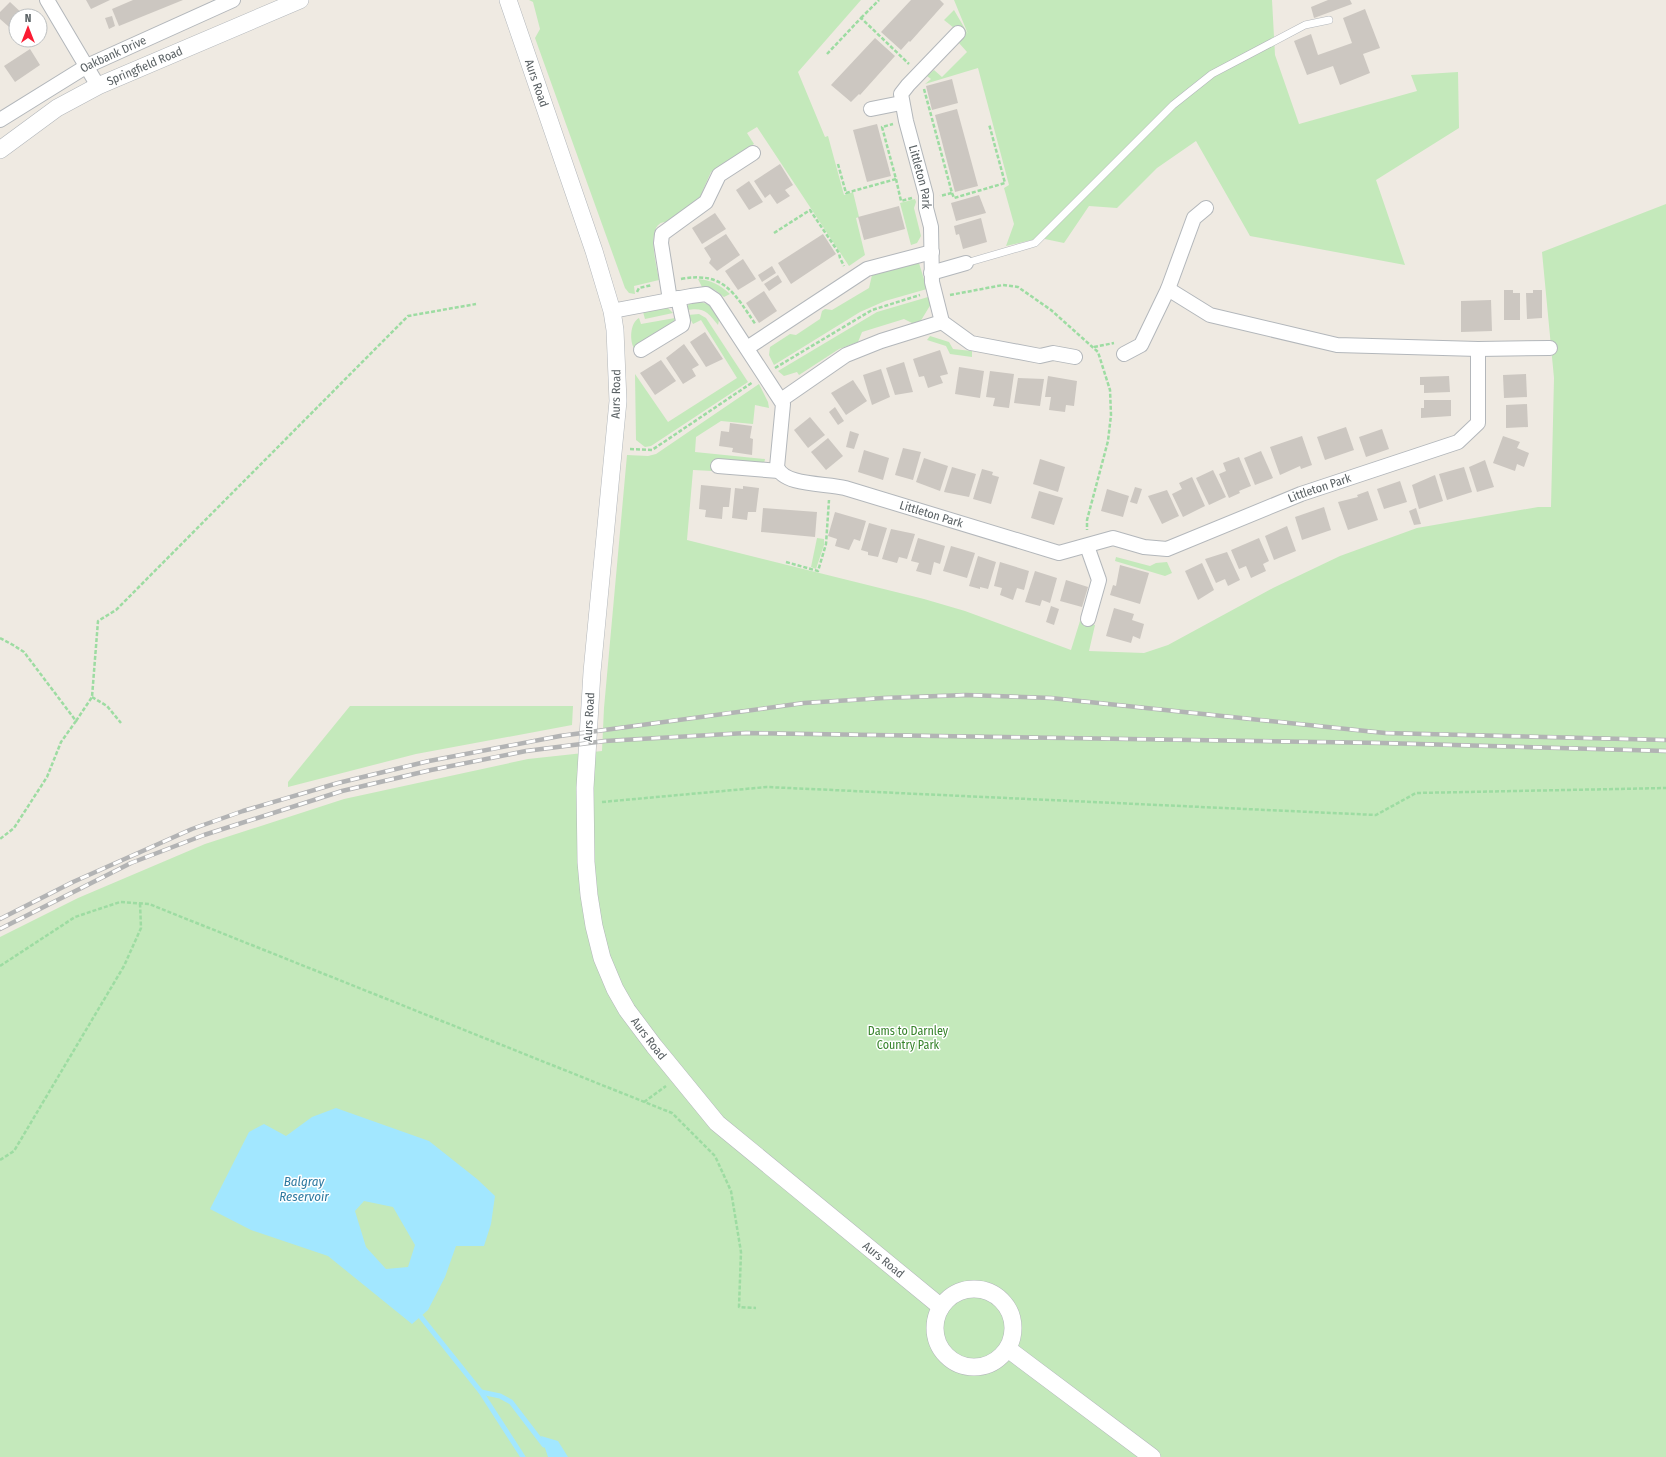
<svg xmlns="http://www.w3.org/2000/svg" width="1666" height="1457" font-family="'Fira Sans Condensed',sans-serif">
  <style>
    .green { fill: #c4e9bb }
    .water { fill: #a2e7ff; fill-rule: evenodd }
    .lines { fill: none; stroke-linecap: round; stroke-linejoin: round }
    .stream { stroke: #a2e7ff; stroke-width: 5 }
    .building { fill: #ccc7c1 }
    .service-casing { stroke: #b3b7bb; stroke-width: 8 }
    .minor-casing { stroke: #b3b7bb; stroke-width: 16 }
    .tertiary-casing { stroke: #b3b7bb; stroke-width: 18 }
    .path { stroke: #9ddca2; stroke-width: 2.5; stroke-dasharray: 4 2; stroke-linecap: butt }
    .service { stroke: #fff; stroke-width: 7 }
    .minor { stroke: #fff; stroke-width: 14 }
    .tertiary { stroke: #fff; stroke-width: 17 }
    .rail-casing { stroke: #b2b3b4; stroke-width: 4.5 }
    .rail { stroke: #fff; stroke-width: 3; stroke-dasharray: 9; stroke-linecap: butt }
    .labels { text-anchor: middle; stroke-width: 3; stroke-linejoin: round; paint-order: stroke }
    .street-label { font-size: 12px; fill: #5a6164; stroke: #fff }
    .park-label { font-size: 12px; fill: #37832b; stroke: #fff }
    .water-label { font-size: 13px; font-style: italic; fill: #2e79a0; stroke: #fff }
  </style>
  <rect width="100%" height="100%" fill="#efeae2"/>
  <g class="green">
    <path d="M529 0H861L798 72 825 137 828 136 844 195 853 192 859 217 856 218 865 255 849 266 757 127 747 133 754 144 711 172 699 199 669 222C643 219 657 266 659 280L634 286 635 294 629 293 625 288 535 38 540 29 533 2Z"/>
    <path d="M954 0H1272L1275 55 1299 124 1417 91 1411 75 1458 72 1459 128 1376 180 1405 265 1250 236 1196 141 1157 168 1117 208 1089 206 1064 243 1040 238 1006 246 1014 224 1004 188 1009 185 978 68 925 84 931 79 927 76 934 70 942 77 967 52 959 43 964 36 944 20 954 10 968 34Z"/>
    <path d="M915 199 916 202 914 208 921 236 917 243 911 245 900 203Z"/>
    <path d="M1666 204V1457H0V937L78 898 205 844 344 799 528 759 602 751 604 708 627 455 648 456 656 454 759 384 768 402 769 408 755 405 753 424 721 421 696 437 695 452 765 459 764 464 714 459 712 471 693 470 687 540 924 599 965 611 1071 650 1080 621 1095 625 1089 651 1144 653 1168 645 1273 588 1340 556 1417 528 1538 507H1551L1554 378 1542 252Z"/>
    <path d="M919 263 927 289 885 301 860 312 774 365 769 355 770 347 790 334 796 335 820 319 822 311 825 309 832 310 869 288 872 275Z"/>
    <path d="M698 279C711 280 720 285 730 294L724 297 715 290 702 287Z"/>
    <path d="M928 297 931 304 920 322 914 324 904 319 862 332 858 342 839 349 799 375 797 372 784 376 778 371 877 312Z"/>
    <path d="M698 301 713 306 720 316 718 325C708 312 704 307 687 310L689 302Z"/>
    <path d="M667 307 673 313 645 319 643 312Z"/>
    <path d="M699 314 706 318 748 382 651 446 645 447 636 440 635 374 668 422 737 378 701 320 693 324 688 315Z"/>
    <path d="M639 318 641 324 675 318 674 321 637 345 635 350C629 341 630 323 639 318Z"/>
    <path d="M930 336 949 342 953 349 972 351V357L950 354 946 346 927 340Z"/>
    <path d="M817 538 824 539V545L816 569 811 567Z"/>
    <path d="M1116 557 1150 566 1156 563 1167 562 1172 573 1165 576 1115 561Z"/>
    <path d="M350 706H573L572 725 416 754 288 787V782Z"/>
  </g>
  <g class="water">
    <path d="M336 1108 429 1141 477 1179 495 1196 491 1224 484 1246H456L445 1277 428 1310 412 1324 328 1256 251 1230 210 1209 249 1132 264 1124 286 1136 312 1117ZM364 1201 393 1207 415 1245 408 1267 386 1269 366 1247 355 1211Z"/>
    <path d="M541 1436 558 1441 568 1457H548Z"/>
  </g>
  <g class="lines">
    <g class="stream">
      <path d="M421 1317 481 1392 500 1396 511 1402 544 1445"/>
      <path d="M481 1392 523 1457"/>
    </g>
  </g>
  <g class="building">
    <path d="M86 0H110L91 9Z"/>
    <path d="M133 0H183L119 26 112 9Z"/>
    <path d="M911 0H940L944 4 910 42 909 41 901 50 881 32Z"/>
    <path d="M1328 0H1350L1352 4 1314 18 1311 7Z"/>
    <path d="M10 2 25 16H16V33L0 19V12Z"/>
    <path d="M1365 9 1380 48 1363 54 1370 73 1340 85 1333 66 1307 75 1294 41 1311 34 1318 55 1352 43 1343 18Z"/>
    <path d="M112 16 115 26 109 29 105 18Z"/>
    <path d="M875 38 895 56 860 95 859 94 851 102 831 85Z"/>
    <path d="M30 49 40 65 15 82 4 66Z"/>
    <path d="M952 79 958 103 932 110 926 86Z"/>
    <path d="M957 109 978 186 955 192 935 115Z"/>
    <path d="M877 124 891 176 867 182 853 130Z"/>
    <path d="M780 164 793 185 785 190 790 196 777 204 770 194 765 198 754 181Z"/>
    <path d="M749 181 763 202 749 210 736 190Z"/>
    <path d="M979 195 986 213 956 221 951 203Z"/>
    <path d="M899 206 905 229 864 240 858 217Z"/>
    <path d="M715 213 726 229 702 244 692 228Z"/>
    <path d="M981 218 987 242 963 249 959 234 956 235 954 226Z"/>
    <path d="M726 234 740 255 717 271 709 263 711 259 704 248Z"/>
    <path d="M823 234 836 254 791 284 778 263Z"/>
    <path d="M743 259 756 279 738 290 725 271Z"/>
    <path d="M772 266 776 273 762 282 758 275Z"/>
    <path d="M778 275 782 282 769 291 764 284Z"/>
    <path d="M1504 290H1513V293H1520V320H1504Z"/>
    <path d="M1533 290H1542V318L1527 319 1526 293H1533Z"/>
    <path d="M764 291 777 311 759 323 746 303Z"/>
    <path d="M1491 300 1492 331 1461 332V301Z"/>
    <path d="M705 332 723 359 706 367 690 342Z"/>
    <path d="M684 344 699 365 692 369 696 376 683 384 666 358Z"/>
    <path d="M940 350 948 374 940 376 943 383 928 388 924 376 919 377 913 359Z"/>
    <path d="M661 360 676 381 655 395 640 373Z"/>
    <path d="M904 362 913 392 895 395 886 368Z"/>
    <path d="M959 367 984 371 980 398 955 394Z"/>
    <path d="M881 369 890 397 872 405 863 375Z"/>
    <path d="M990 371 1014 374 1009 408 993 406 995 398 986 397Z"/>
    <path d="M1526 374 1527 397 1504 398 1503 375Z"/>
    <path d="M1048 376 1077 381 1074 406 1066 405 1065 412 1049 410 1051 397H1045Z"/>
    <path d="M1449 376 1450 392 1424 393V385H1420V377Z"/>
    <path d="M1018 378 1044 379 1040 406 1014 403Z"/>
    <path d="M853 380 867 401 846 415 831 393Z"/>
    <path d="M1424 400H1451V416L1421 418V408H1424Z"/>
    <path d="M1527 404 1528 427 1506 428V405Z"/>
    <path d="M835 407 844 421 838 425 829 412Z"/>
    <path d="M810 417 825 435 808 448 794 430Z"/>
    <path d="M730 423 752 426 750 438 753 439 752 455 732 452 733 448 719 446 721 431 729 432Z"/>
    <path d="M1346 427 1354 450 1325 460 1317 437Z"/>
    <path d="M1382 429 1389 449 1366 457 1359 437Z"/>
    <path d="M850 431 859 434 854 449 846 447Z"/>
    <path d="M1302 436 1312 465 1301 469 1300 466 1280 475 1270 447Z"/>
    <path d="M1503 436 1520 442 1517 448 1529 453 1524 467 1517 464 1515 471 1493 463Z"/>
    <path d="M828 438 843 456 826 470 811 452Z"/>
    <path d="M903 448 921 452 913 480 895 475Z"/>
    <path d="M864 450 889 458 883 480 858 472Z"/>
    <path d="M1261 451 1273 478 1255 485 1244 458Z"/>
    <path d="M1239 457 1251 486 1239 491 1240 493 1229 498 1219 474 1226 471 1223 463Z"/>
    <path d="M924 458 948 466 940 491 916 482Z"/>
    <path d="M1040 459 1065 467 1058 492 1033 484Z"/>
    <path d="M1485 460 1494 487 1477 492 1469 467Z"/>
    <path d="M952 467 976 474 969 497 944 492Z"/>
    <path d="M1464 467 1472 492 1447 500 1439 474Z"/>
    <path d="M982 469 993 472 992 475 999 477 991 504 973 499Z"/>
    <path d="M1213 470 1226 497 1209 505 1196 478Z"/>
    <path d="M1435 475 1443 501 1419 509 1412 485Z"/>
    <path d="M1192 477 1205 506 1183 517 1172 494 1182 489 1179 483Z"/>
    <path d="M1400 481 1407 502 1384 509 1377 489Z"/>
    <path d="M701 485 731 488 729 507H723L722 519 705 517 706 510 699 509Z"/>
    <path d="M743 486 759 488 756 512H748L747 520 732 518 735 488 743 489Z"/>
    <path d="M1135 487 1142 489 1137 504 1130 502Z"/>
    <path d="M1107 489 1129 496 1123 517 1101 511Z"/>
    <path d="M1167 490 1179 516 1162 524 1148 496Z"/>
    <path d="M1039 491 1063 498 1054 525 1031 518Z"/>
    <path d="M1368 491 1378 520 1348 530 1338 502 1358 497 1357 495Z"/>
    <path d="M1324 507 1331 530 1302 540 1295 517Z"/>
    <path d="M763 508 817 512 815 537 761 532Z"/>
    <path d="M1416 508 1421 524 1414 525 1409 511Z"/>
    <path d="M835 512 866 521 860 541 854 539 849 550 835 546 837 539 828 536Z"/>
    <path d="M869 523 887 528 878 557 868 555V552L861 550Z"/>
    <path d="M1287 526 1296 551 1274 560 1265 536Z"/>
    <path d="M891 529 915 534 907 559 899 557 897 563 882 559Z"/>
    <path d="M918 538 945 546 940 564 934 562 931 575 916 571 919 563 911 561Z"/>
    <path d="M1259 538 1269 561 1263 564 1266 571 1251 578 1246 566 1239 569 1231 550Z"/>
    <path d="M951 546 975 553 967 578 943 571Z"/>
    <path d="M1227 552 1240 580 1228 586 1225 579 1216 583 1205 559Z"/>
    <path d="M978 556 996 562 988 589 980 587V589L969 586Z"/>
    <path d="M1000 562 1029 571 1024 590 1017 588 1013 600 1000 595 1002 588 994 586Z"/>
    <path d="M1202 563 1214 590 1198 600 1185 571Z"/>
    <path d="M1120 565 1149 573 1140 604 1110 595 1113 585 1116 586Z"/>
    <path d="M1035 571 1057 578 1050 603 1042 600 1040 606 1025 602Z"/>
    <path d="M1066 580 1088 587 1082 607 1060 601Z"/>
    <path d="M1051 606 1059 609 1054 625 1046 622Z"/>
    <path d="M1114 608 1134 614 1132 620 1144 624 1140 639 1133 636 1131 643 1106 636Z"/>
  </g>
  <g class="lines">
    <g class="service-casing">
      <path id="service" d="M966 263 1035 243 1173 105 1212 74 1305 25 1329 20"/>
    </g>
    <g class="minor-casing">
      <g id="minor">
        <path d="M47 0 98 86"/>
        <path id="s1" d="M958 33 908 85 901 94 906 121 926 195V208L931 227 932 282 942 322 971 343 1040 356 1053 353 1075 357"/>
        <path d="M871 109 901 103"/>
        <path id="s2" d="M0 120 87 66 233 0"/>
        <path d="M931 273 966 263"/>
        <path d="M1168 289 1210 315 1337 345 1478 349 1550 348"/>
        <path d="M670 300 661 243 662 234 706 202 719 175 753 153"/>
        <path id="s3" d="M612 311 691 296 706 294 715 300 783 404 777 467C784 486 826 483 845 488L1059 553 1113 538 1144 547 1167 549 1301 494 1458 442 1478 423V349"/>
        <path d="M747 348 867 269 932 252"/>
        <path d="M641 350 682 325 683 321 678 298"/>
        <path d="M1124 354 1141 345 1168 289 1194 218 1206 208"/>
        <path d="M781 400 846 355 881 341 942 322"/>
        <path d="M718 466 779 471"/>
        <path d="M1087 546 1099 580 1088 619"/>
      </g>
    </g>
    <g class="tertiary-casing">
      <g id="tertiary">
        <path id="s4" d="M508 0 594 251 612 311 615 330 618 401 592 672 585 788 586 862 589 895 594 926 602 958 615 989 627 1010 654 1046 717 1123 941 1307"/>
        <path id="s5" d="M0 150 57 108 98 86 300 0"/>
        <circle cx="974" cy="1328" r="39"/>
        <path d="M1008 1349 1152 1457"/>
      </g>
    </g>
    <g class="path">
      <path d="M861 18 879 0"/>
      <path d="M827 54 861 18 909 64"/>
      <path d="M924 89 952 193 940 196"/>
      <path d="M838 164 846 193 896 179 882 127 893 124"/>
      <path d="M896 179 901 201 912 198"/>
      <path d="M952 193 954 198 1005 183 989 124"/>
      <path d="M774 233 810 210 839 253 840 258 844 266"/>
      <path d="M681 279C724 271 734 293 756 325"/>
      <path d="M637 292 639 288 652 285"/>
      <path d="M950 295 1003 285 1018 287 1051 310 1098 352 1110 390 1111 415 1108 441 1087 520V530"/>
      <path d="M1094 347 1114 343"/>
      <path d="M775 368 872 310 920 295"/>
      <path d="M630 449 652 450 753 382"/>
      <path d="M786 562 818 571 826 544 829 500"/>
      <path d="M0 638 13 645 24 652 76 721 61 742 47 777 14 828 0 839"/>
      <path d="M92 697 107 706 121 723"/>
      <path d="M76 721 92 697 98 621 116 610 408 316 476 304"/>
      <path d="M602 802 767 787 1376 815 1416 793 1666 788"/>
      <path d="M0 966 75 917 120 902 149 904 672 1113 715 1156 731 1191 741 1252 739 1307 756 1308"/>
      <path d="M644 1102 666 1086"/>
      <path d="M0 1160 14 1151 124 966 141 928 140 903"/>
    </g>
    <use href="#service" class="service"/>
    <use href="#minor" class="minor"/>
    <use href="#tertiary" class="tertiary"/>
    <g class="rail-casing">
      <g id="rail">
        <path d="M0 919 73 882 192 829 243 811 338 783 429 761 560 736 804 703 884 698 966 695 1051 698 1385 733 1666 740"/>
        <path d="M0 929 131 863 204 835 342 791 431 770 526 751 605 741 746 733 1383 743 1666 751"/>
      </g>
    </g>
    <use href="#rail" class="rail"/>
  </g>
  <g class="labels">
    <g class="street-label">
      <text dy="4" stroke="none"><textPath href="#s2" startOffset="131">Oakbank Drive</textPath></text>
      <text dy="4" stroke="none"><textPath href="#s5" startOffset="168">Springfield Road</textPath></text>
      <text dy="4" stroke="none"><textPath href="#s4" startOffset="88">Aurs Road</textPath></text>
      <text dy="4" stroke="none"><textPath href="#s1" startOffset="169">Littleton Park</textPath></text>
      <text transform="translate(616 394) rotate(-89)" y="4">Aurs Road</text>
      <text dy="4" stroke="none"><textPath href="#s3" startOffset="867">Littleton Park</textPath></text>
      <text dy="4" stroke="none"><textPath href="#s3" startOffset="458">Littleton Park</textPath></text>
      <text transform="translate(589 717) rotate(-87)" y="4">Aurs Road</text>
      <text dy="4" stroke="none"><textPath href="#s4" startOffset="1072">Aurs Road</textPath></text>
      <text dy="4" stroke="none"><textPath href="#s4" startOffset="1396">Aurs Road</textPath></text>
    </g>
    <g class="park-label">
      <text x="908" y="1035">Dams to Darnley<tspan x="908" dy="14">Country Park</tspan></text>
    </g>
    <g class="water-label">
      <text x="304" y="1186">Balgray<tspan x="304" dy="15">Reservoir</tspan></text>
    </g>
  </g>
  <g transform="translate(28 28)"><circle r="19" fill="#ffffff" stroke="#bdc0c1"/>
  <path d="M0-3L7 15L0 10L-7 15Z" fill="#fb1c33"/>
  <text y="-6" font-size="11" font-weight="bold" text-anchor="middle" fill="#5a6164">N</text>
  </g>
</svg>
